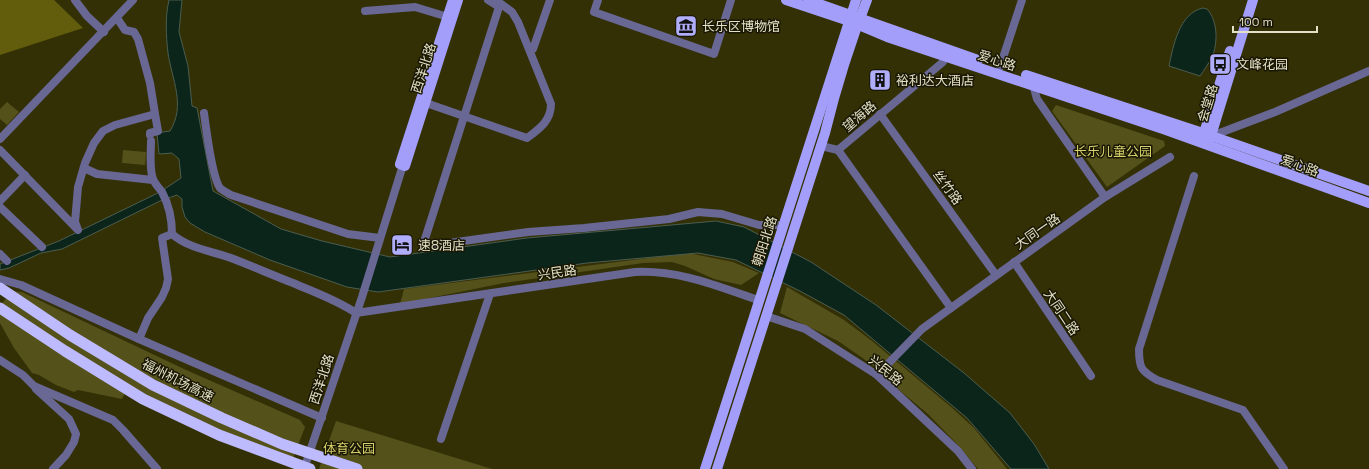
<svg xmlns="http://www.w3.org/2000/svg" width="1369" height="469" font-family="'Space Grotesk','Noto Sans SC',sans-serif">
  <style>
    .green { fill: #55511b }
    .forest { fill: #625d0c }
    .water { fill: #0b251b; stroke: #4c5d4e }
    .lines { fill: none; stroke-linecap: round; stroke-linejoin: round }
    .minor { stroke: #696794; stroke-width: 8 }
    .major { stroke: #a39efa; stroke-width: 10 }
    .highway { stroke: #bdbbfe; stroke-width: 11 }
    .labels { text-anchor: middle; stroke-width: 3; stroke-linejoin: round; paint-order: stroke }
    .poi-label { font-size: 13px; fill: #e2e0c5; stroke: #191703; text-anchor: start }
    .street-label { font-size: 13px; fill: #e2e0c5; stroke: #191703 }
    .park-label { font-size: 13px; fill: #d7d06a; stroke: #191703 }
  </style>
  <rect width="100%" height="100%" fill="#333006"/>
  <g class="green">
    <path d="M7 102 19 112 7 125 0 119V109Z"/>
    <path d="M1056 105 1164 141 1165 146 1107 187 1052 111Z"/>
    <path d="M123 150 146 152 145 165 122 163Z"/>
    <path d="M688 253 733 262 759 273 741 285 714 279 685 266 672 262 643 263 504 283 400 304 404 289Z"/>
    <path d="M787 287 844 320 872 341 951 407 974 428 1007 469H978L957 444 928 414 892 384 874 366 838 341 780 313Z"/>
    <path d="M12 291 22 292 184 369 300 420 305 427 292 461 228 435 128 387 122 399 78 390 74 392 56 385 39 375 32 373 14 348 0 323V306Z"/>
    <path d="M336 421 492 469H319Z"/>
  </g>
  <path class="forest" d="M0 0H54L83 28 0 55Z"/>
  <g class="water">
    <path d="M169 0H182L179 32 188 66 192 106 197 108 213 191 281 229 322 241 390 257 527 238 716 221 744 227 811 262 876 305 964 373 1010 413 1034 444 1049 469H1011L967 418 844 315 800 291 736 260 698 253 587 263 378 292 347 287 270 260 205 232 190 223 185 217 182 207V199L177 195 160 201 62 249 41 253 9 268 0 270V264L59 241 160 192 181 178 179 159 172 153 159 154 157 133 170 131C186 105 172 80 168 53 166 35 165 17 169 0Z"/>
    <path d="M1203 8 1207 9C1218 21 1218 43 1212 57 1209 63 1204 70 1200 76L1169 66C1173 47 1179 13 1203 8Z"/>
  </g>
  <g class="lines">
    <g class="minor">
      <path d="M75 0 87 16 104 32"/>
      <path d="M488 0 499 7 424 242 435 245 528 232 584 228 669 219 698 212 722 214 759 225H783"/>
      <path d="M598 0 594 12 714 54 731 0"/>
      <path d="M365 11 415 7 448 17"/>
      <path d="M533 49 550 0"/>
      <path d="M1000 67 1022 0"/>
      <path d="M1033 85 1037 99 1105 197"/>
      <path d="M426 103 527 138C539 129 551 121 551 104L518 22 512 12 497 1"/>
      <path d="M204 113C206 128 212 177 220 188 223 191 228 193 231 195L348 234 380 238"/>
      <path d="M880 114 996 275"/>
      <path d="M150 135V133L158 131 155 114"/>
      <path d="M1209 137 1275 112 1369 71"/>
      <path d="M0 139 133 0"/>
      <path d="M151 141C151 153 149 168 153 179 155 184 159 188 162 192 169 205 172 219 172 234 188 248 211 251 231 258 252 266 272 275 293 283 314 292 337 300 356 313L635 272C680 270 717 286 758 300"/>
      <path d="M821 146 838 150 943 62 945 56"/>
      <path d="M0 150 78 230 75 222 78 187 85 163 94 143 103 131 115 125 155 114 150 83 138 39 134 32 125 30 117 18"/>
      <path d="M838 150 951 308"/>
      <path d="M84 168 97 174 153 180"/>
      <path d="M1194 176 1139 349C1139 368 1141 371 1157 380L1243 410 1284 469"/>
      <path d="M0 201 25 175"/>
      <path d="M0 207 42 247"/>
      <path d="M0 254 7 261"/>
      <path d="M1014 262 1091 376"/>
      <path d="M0 279 21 285 139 339 322 418"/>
      <path d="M766 316 805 329 877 375 958 451 972 469"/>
      <path d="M139 339 148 318 162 297 166 288 168 279 162 238 172 234"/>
      <path d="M0 360 23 375 34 386 113 420 123 430 157 469"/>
      <path d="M877 375 922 329 951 308 1105 197 1170 157"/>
      <path d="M36 389 69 419 76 434 74 442 66 455 53 469"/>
      <path d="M441 439 490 294"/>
      <path d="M304 469 362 297 403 165"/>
    </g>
    <g class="major">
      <path d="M453 0 400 164 405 166 458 0"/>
      <path d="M786 0 849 21 887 37 1166 130 1369 203"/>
      <path d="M808 0 978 60"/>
      <path d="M1026 75 1203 133 1369 191"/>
      <path d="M1202 139 1230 51"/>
      <path d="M1209 142 1253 0"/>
      <path d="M705 469 856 0"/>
      <path d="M717 469 825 133C836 88 850 43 867 0"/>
    </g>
    <g class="highway">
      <path d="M0 288 70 335 153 385 222 418 282 444 357 469"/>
      <path d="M0 308 65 351 143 399 219 435 310 469"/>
    </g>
  </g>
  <defs>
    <g id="museum-square" transform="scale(1.15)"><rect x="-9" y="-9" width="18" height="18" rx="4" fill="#b0aefa" stroke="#191703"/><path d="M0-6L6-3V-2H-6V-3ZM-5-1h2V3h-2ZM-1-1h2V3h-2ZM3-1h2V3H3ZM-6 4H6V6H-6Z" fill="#111"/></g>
    <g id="bus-square" transform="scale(1.15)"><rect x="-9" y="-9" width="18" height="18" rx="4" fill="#b0aefa" stroke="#191703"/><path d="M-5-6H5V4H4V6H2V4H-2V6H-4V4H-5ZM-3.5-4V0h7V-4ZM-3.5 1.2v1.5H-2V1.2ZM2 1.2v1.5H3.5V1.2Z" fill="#111"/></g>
    <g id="building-square" transform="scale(1.15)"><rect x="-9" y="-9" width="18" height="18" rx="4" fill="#b0aefa" stroke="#191703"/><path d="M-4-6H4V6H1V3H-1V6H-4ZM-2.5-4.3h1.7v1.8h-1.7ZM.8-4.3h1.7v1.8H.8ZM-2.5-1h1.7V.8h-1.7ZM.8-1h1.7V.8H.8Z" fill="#111"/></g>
    <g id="hotel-square" transform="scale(1.15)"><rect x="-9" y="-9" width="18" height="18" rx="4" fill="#b0aefa" stroke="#191703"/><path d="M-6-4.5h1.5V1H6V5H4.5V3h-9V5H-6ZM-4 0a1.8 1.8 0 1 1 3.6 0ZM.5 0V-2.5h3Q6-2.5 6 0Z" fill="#111"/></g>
  </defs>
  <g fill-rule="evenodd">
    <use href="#museum-square" x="686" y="26"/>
    <use href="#bus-square" x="1220" y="64"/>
    <use href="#building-square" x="880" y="80"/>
    <use href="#hotel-square" x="402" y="245"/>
  </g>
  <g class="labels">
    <g class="poi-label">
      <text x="702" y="31">长乐区博物馆</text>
      <text x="1236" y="69">文峰花园</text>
      <text x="896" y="85">裕利达大酒店</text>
      <text x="418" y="250">速8酒店</text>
    </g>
    <g class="street-label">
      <text transform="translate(997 60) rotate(18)" y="5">爱心路</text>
      <text transform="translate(423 68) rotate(-72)" y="5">西洋北路</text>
      <text transform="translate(1207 103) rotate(-73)" y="5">会堂路</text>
      <text transform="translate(859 116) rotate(-41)" y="5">望海路</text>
      <text transform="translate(1300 165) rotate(20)" y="5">爱心路</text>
      <text transform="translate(948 187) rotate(54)" y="5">丝竹路</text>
      <text transform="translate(1037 231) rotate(-35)" y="5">大同一路</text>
      <text transform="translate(764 241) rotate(-72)" y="5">朝阳北路</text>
      <text transform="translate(557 272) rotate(-8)" y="5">兴民路</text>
      <text transform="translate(1062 312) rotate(56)" y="5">大同二路</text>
      <text transform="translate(886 370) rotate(39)" y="5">兴民路</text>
      <text transform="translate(321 379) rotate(-72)" y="5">西洋北路</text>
      <text transform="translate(178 380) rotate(27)" y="5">福州机场高速</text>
    </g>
    <g class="park-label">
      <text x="1113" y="156">长乐儿童公园</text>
      <text x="349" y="453">体育公园</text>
    </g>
  </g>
  <path d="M1233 26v6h84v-6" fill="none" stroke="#e2e0c5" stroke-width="2"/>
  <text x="1239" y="26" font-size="12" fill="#e2e0c5" stroke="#191703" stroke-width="3" paint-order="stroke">100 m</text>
</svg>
